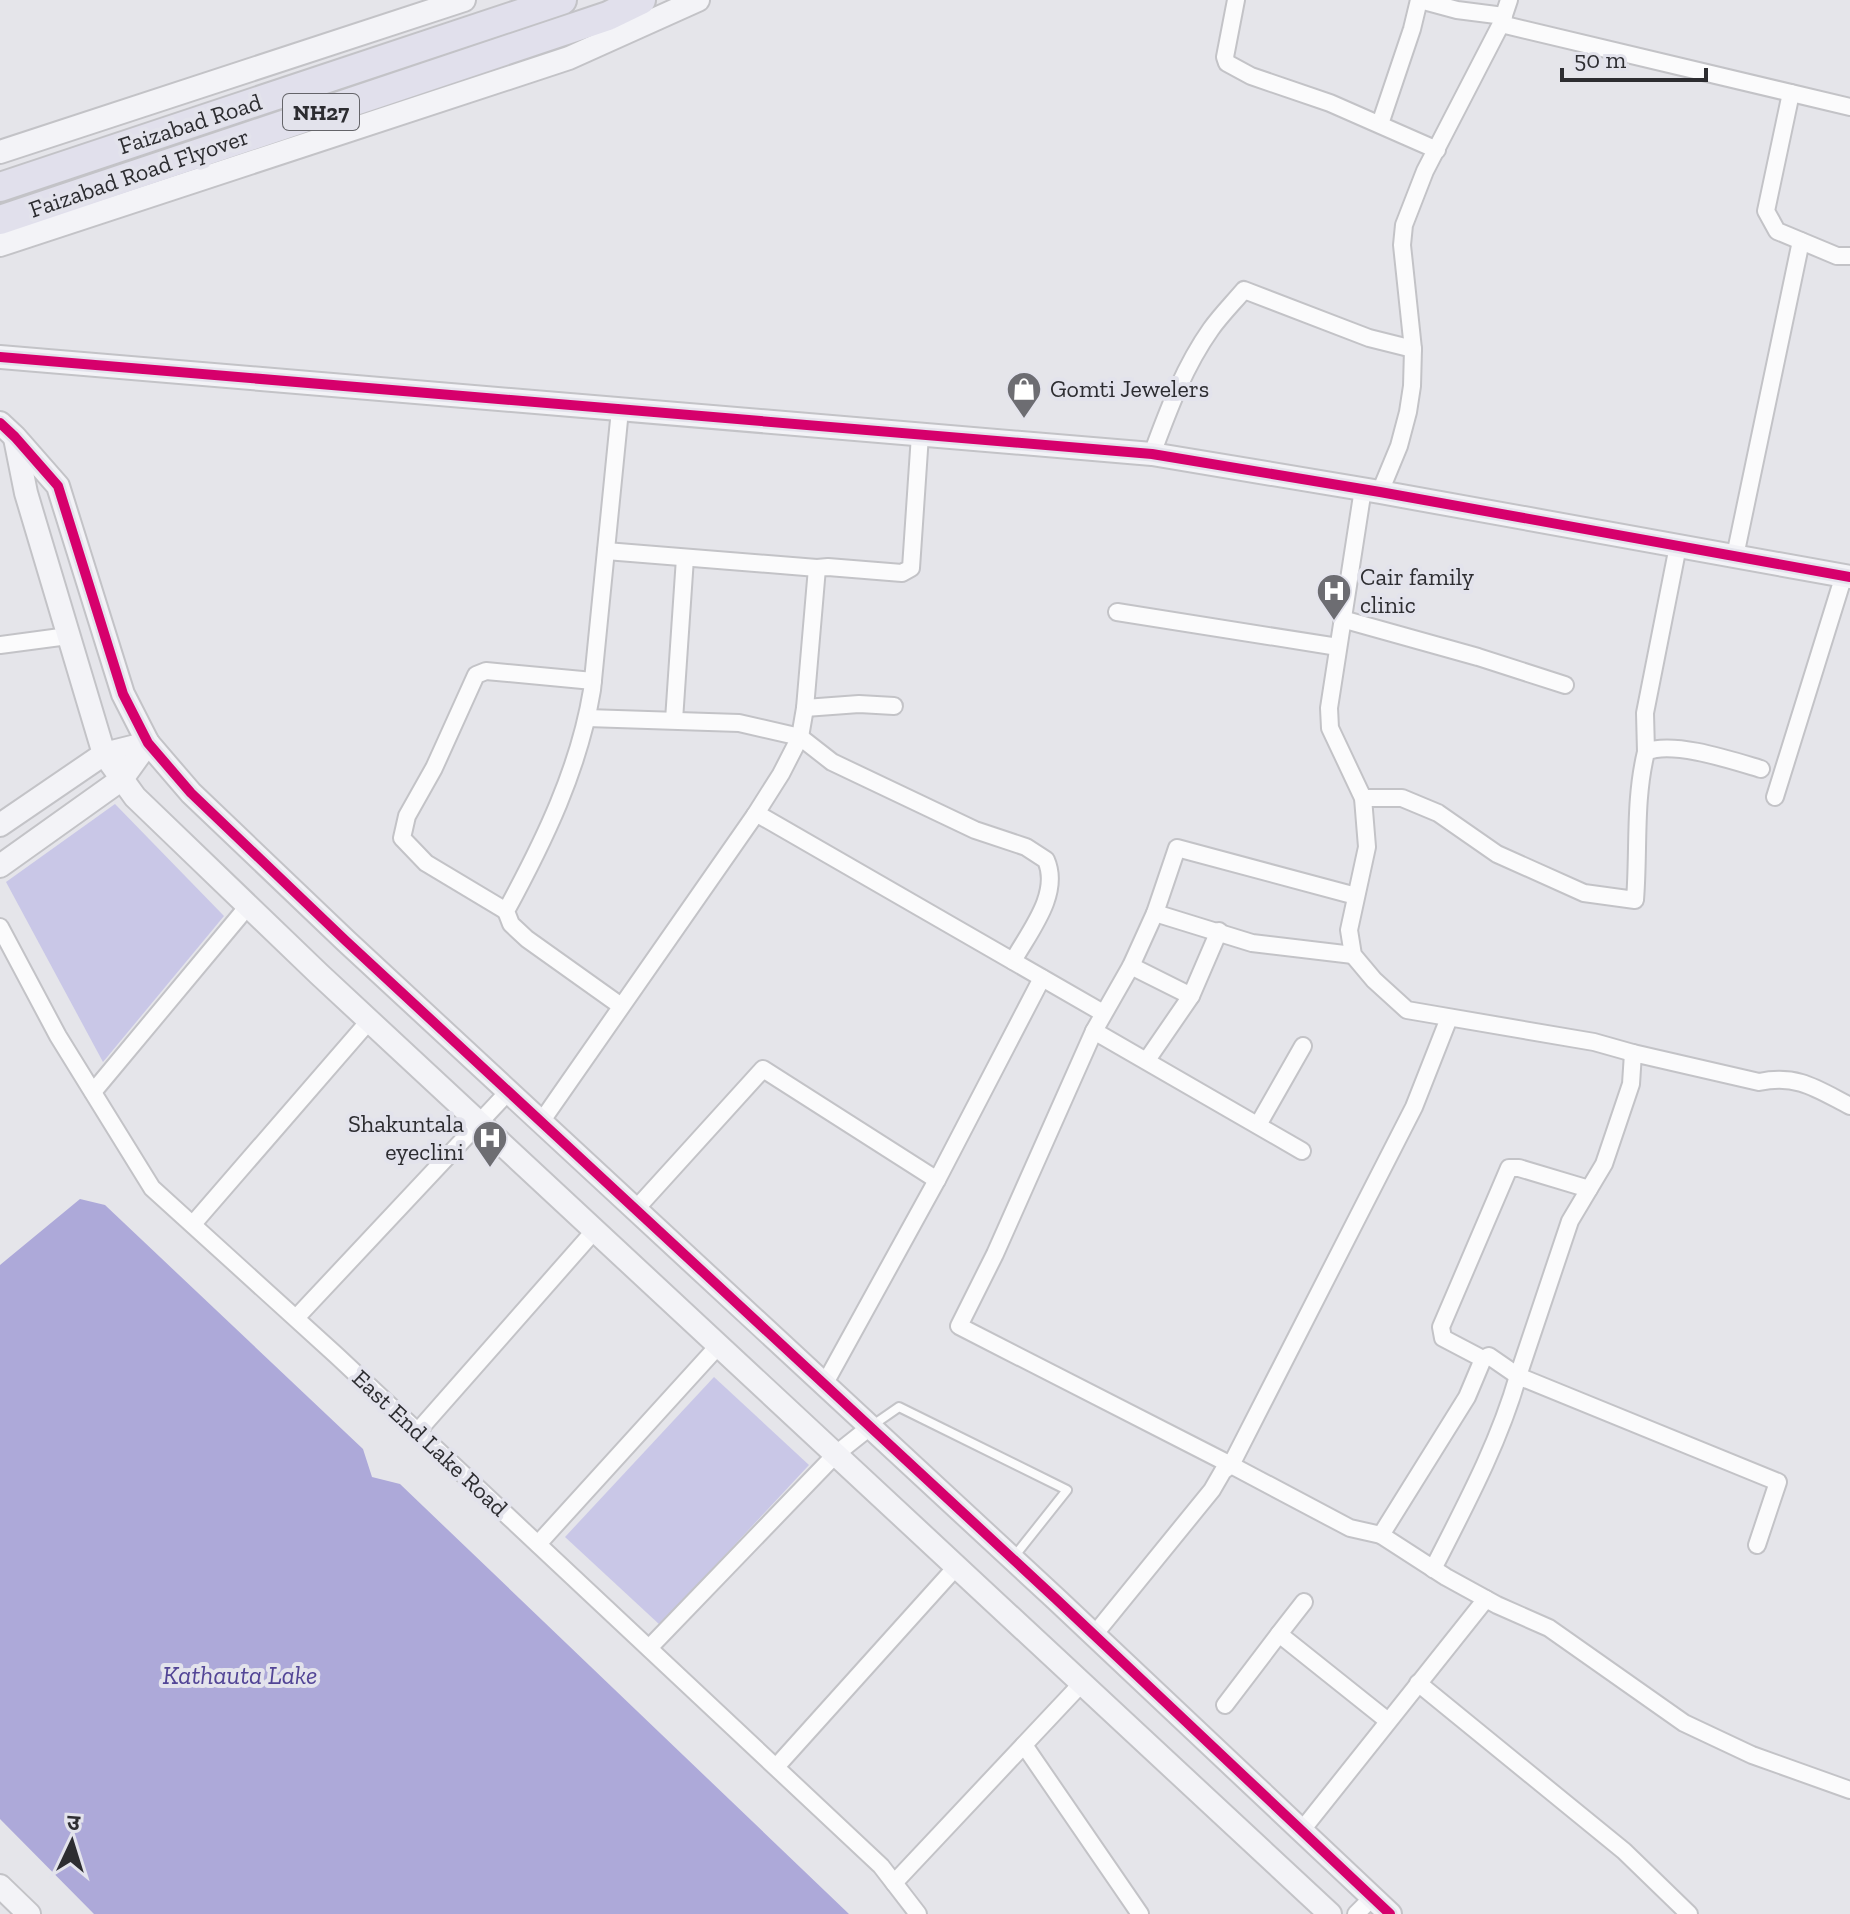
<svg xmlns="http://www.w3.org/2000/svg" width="1850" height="1914" font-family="'Zilla Slab','Noto Sans Devanagari',serif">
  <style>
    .green { fill: #c9c7e7 }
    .water { fill: #ada9d9 }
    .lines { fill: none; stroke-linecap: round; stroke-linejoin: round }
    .lane-casing { stroke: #c3c3c7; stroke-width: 12 }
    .street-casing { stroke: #c3c3c7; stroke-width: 20 }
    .secondary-casing { stroke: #c3c3c7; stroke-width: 26 }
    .highway-casing { stroke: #c3c3c7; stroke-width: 32 }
    .lane { stroke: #fbfbfc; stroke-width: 8 }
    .street { stroke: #fbfbfc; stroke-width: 16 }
    .secondary { stroke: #f3f3f7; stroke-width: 22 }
    .highway { stroke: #e1e0ec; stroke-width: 28 }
    .cycleway-casing { stroke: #e3e3ec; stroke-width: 15 }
    .cycleway { stroke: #d6006c; stroke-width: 10 }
    .labels { text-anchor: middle; stroke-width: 8; stroke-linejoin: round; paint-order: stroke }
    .shield { fill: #e3e3ec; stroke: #646469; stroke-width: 2 }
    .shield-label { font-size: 22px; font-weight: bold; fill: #2d2d31 }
    .street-label { font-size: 24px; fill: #2d2d31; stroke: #e3e3ec }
    .poi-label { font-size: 24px; fill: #2d2d31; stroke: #e3e3ec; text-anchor: start }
    .water-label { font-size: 26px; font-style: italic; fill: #524596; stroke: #e3e3ec }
  </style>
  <rect width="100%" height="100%" fill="#e5e5ea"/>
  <g class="green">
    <path d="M115 804 224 916 103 1062 6 882Z"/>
    <path d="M714 1377 809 1465 660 1625 565 1537Z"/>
  </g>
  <path class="water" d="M80 1199 105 1205 363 1449 372 1477 400 1484 849 1914H94L0 1819V1265Z"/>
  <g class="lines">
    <g class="lane-casing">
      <path id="lane" d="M873 1425 899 1407 1067 1490 1013 1558"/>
    </g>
    <g class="street-casing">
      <g id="street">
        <path d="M1236 0 1225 57 1227 63 1251 76 1330 103 1437 150"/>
        <path d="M1420 0 1457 10 1504 16"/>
        <path d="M1501 24 1850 107"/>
        <path d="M1791 93 1766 211 1777 231 1837 256H1850"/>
        <path d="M1380 124 1412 29 1419 0"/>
        <path d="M620 410 592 690C579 769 544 841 506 911L511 924 527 939 621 1006"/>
        <path d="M1152 454C1168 411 1184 367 1211 329 1221 315 1233 303 1244 290L1369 338 1413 349"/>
        <path d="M1363 489 1329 708 1330 728 1363 798 1367 847 1349 930 1353 955 1374 980 1407 1010 1594 1042 1633 1053"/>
        <path d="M1380 492 1399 446 1408 412 1412 386 1413 349 1402 245 1404 225 1425 171 1501 24 1509 0"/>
        <path d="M606 551 817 568"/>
        <path d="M1735 556 1801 241"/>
        <path d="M1117 612 1338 647"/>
        <path d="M1342 619 1478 657 1565 685"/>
        <path d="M0 645 68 636"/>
        <path d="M805 708 859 704 894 706"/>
        <path d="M587 718 739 723 800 737 832 762 975 830 1026 847 1046 860C1061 894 1029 932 1013 961"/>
        <path d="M674 720 685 558"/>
        <path d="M1646 752 1645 713 1678 546"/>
        <path d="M1775 797 1844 575"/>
        <path d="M1363 798H1402L1438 813 1497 854 1584 893 1635 900C1639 850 1634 801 1646 752 1672 740 1734 761 1761 769"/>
        <path d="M755 815 781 774 800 737 805 708 817 568 828 567 902 573 911 568 920 435"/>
        <path d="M506 911 426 863 402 838 407 816 434 768 476 675 486 671 593 681"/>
        <path d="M1155 913 1252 943 1353 955"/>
        <path d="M0 927 58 1036 152 1188 336 1355 881 1866 918 1914"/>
        <path d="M1131 966 1191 996"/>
        <path d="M1094 1031 995 1254 959 1326 1231 1465 1414 1107 1449 1018"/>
        <path d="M1147 1060 1191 996 1219 931"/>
        <path d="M93 1092 248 906"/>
        <path d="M541 1122 755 815 761 816 1103 1013"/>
        <path d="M1258 1125 1303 1046"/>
        <path d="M1302 1151 1094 1031 1131 966 1155 913 1177 848 1356 896"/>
        <path d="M635 1210 763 1069 937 1180 1042 978"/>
        <path d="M193 1224 369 1021"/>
        <path d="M296 1318 508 1092"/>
        <path d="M1483 1359 1443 1338 1441 1327 1509 1168H1519L1589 1189"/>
        <path d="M824 1385 937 1180"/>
        <path d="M418 1431 595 1230"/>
        <path d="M1381 1535 1446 1577 1497 1605 1549 1628 1684 1723 1752 1755 1850 1790"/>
        <path d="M538 1544 719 1345"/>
        <path d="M1433 1569C1465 1506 1499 1443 1518 1376L1778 1482 1757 1545"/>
        <path d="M1279 1634 1304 1602"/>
        <path d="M1094 1635 1212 1490 1223 1471 1231 1465 1350 1528 1381 1535 1467 1397 1483 1359 1489 1356 1518 1376 1570 1221 1604 1164 1631 1084 1633 1053 1759 1082C1798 1074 1817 1089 1850 1106"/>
        <path d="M649 1648 836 1454 870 1427"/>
        <path d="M1418 1683 1624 1851 1689 1914"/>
        <path d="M1225 1705 1279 1634 1388 1721"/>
        <path d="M1024 1745 1140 1914"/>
        <path d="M776 1767 957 1566"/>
        <path d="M1302 1830 1486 1599"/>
        <path d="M894 1883 1083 1682"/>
        <path d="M1356 1914 1373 1897"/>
      </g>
    </g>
    <g class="secondary-casing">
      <g id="secondary">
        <path d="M0 152 464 0"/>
        <path d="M0 245 569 58 698 0"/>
        <path d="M0 357 1152 454 1380 492 1850 577"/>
        <path d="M0 423 15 437 58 486 123 694 148 743 191 793 346 941 1056 1599 1390 1914"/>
        <path d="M15 438 26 493 104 754 135 797 319 974 1330 1914"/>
        <path d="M0 825 104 754 148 743"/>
        <path d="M0 866 122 779 148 743"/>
        <path d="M0 1886 29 1914"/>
      </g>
    </g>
    <g class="highway-casing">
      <g id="highway">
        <path d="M0 187 562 0"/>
        <path d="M0 220 608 16 641 0"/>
      </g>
    </g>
    <use href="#lane" class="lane"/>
    <use href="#street" class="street"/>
    <use href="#secondary" class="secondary"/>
    <use href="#highway" class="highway"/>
    <g class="cycleway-casing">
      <g id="cycleway">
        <path d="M0 357 1152 454 1380 492 1850 577"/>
        <path d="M0 423 15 437 58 486 123 694 148 743 191 793 346 941 1056 1599 1390 1914"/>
      </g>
    </g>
    <use href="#cycleway" class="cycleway"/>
  </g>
  <defs>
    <g id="shop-pin" transform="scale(1.8)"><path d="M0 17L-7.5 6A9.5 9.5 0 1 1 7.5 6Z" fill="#6d6d72" stroke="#e3e3ec"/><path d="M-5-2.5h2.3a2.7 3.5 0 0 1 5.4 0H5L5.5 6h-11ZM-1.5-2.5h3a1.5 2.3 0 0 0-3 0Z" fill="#fff"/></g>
    <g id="hospital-pin" transform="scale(1.8)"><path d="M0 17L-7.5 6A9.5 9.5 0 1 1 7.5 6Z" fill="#6d6d72" stroke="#e3e3ec"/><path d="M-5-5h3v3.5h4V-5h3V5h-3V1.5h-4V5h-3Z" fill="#fff"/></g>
  </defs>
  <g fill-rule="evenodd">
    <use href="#shop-pin" x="1024" y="389"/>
    <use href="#hospital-pin" x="1334" y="591"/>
    <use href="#hospital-pin" x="490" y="1138"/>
  </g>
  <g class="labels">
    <rect class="shield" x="283" y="94" width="76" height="36" rx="6"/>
    <g class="shield-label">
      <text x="321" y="120">NH27</text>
    </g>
    <g class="street-label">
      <text transform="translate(190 124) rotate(-18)" y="8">Faizabad Road</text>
      <text transform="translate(139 173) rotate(-19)" y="8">Faizabad Road Flyover</text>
      <text transform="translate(430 1443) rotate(43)" y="8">East End Lake Road</text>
    </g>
    <g class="poi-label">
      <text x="1050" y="397">Gomti Jewelers</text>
      <text x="1360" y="585">Cair family<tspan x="1360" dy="28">clinic</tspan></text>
      <text x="464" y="1132" text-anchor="end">Shakuntala<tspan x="464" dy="28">eyeclini</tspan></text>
    </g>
    <g class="water-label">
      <text x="240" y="1684">Kathauta Lake</text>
    </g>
  </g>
  <g transform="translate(72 1842) rotate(4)" stroke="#e3e3ec" stroke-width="6" paint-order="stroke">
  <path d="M0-6L14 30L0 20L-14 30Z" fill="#2d2d31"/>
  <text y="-12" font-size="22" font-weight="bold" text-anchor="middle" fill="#2d2d31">उ</text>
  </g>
  <path d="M1562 68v12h144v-12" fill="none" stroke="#2d2d31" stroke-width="4"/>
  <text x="1574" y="68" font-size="24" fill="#2d2d31" stroke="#e3e3ec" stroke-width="6" paint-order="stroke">50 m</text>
</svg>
